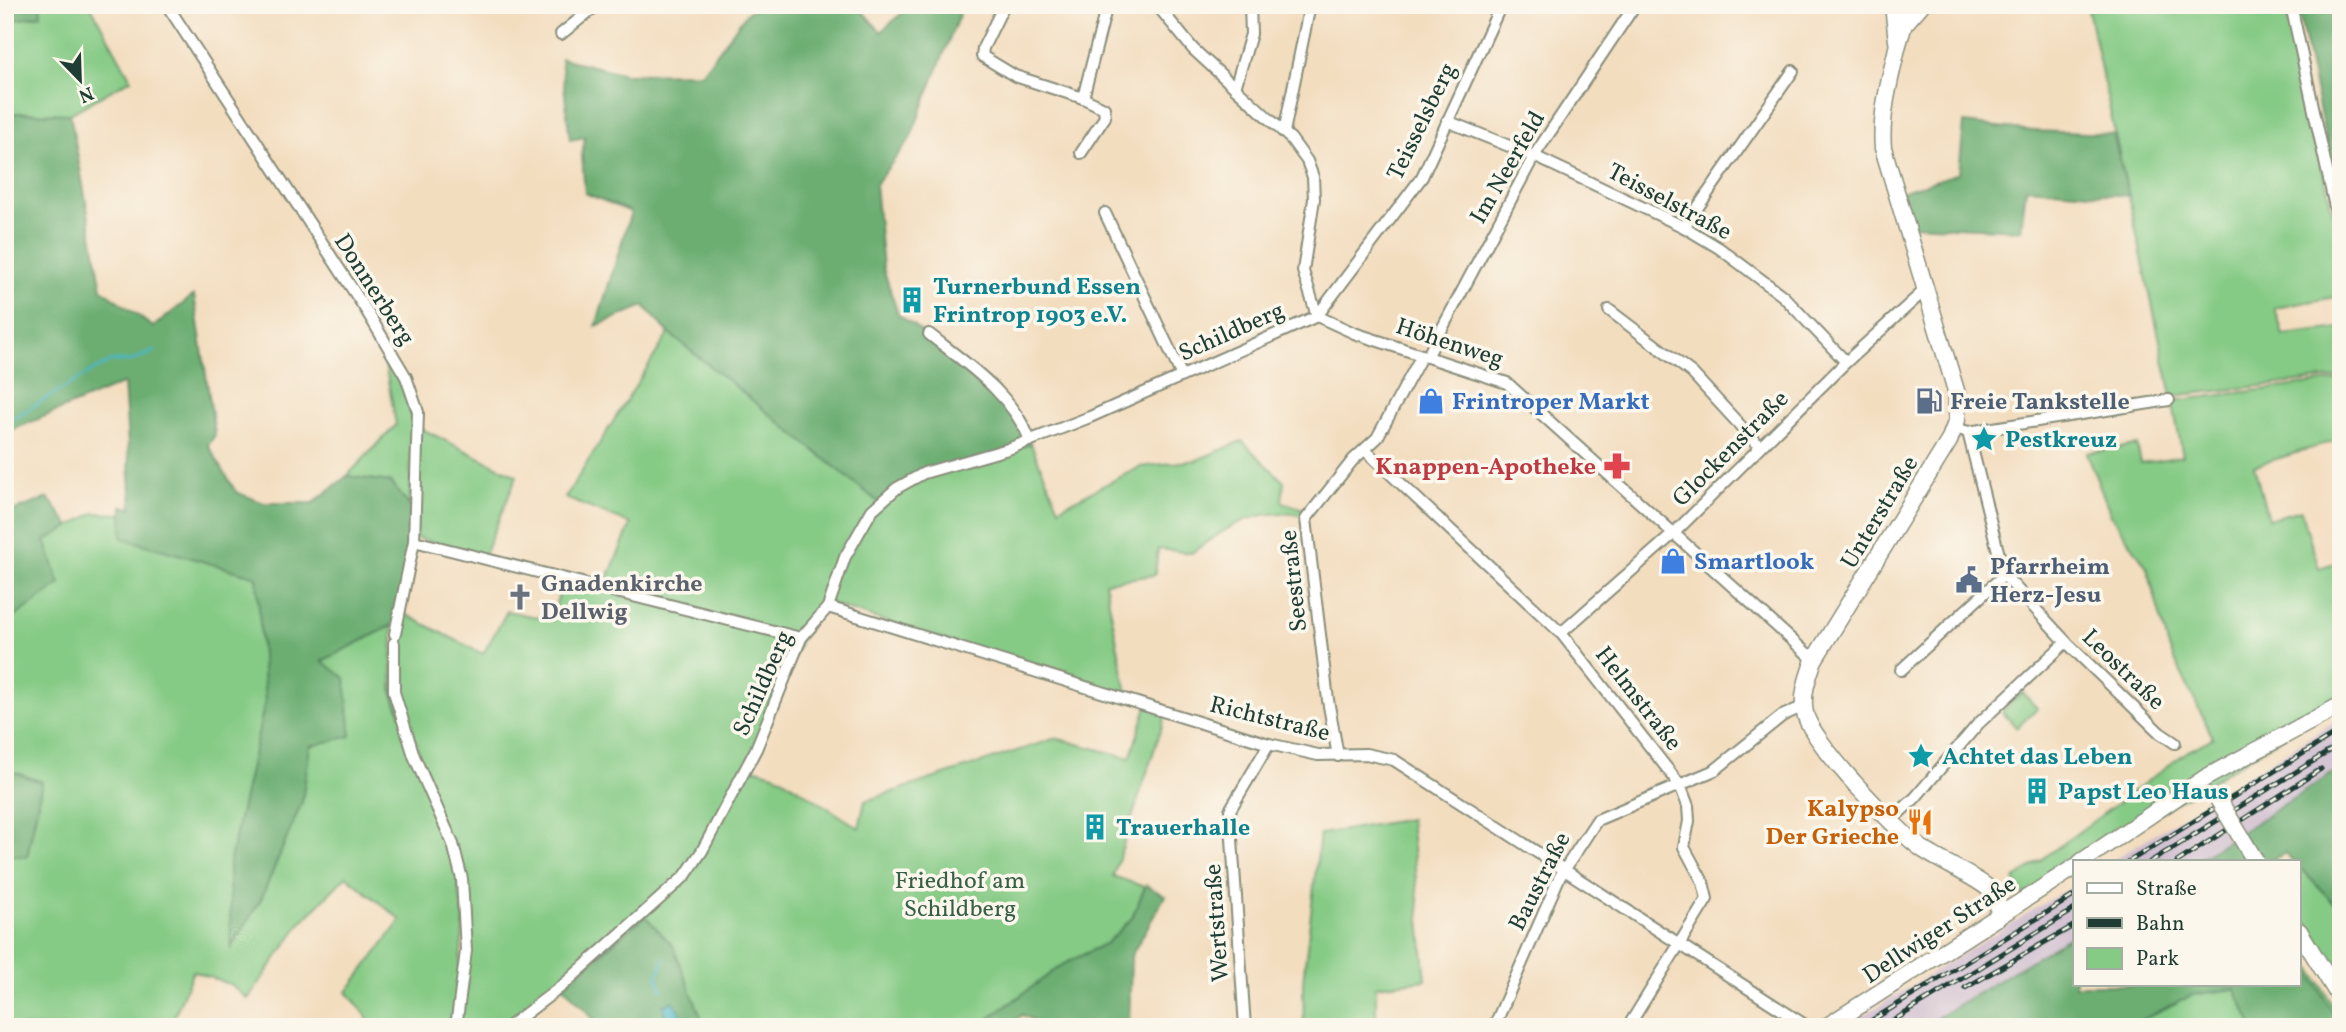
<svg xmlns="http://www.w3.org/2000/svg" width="2346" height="1032" font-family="Vollkorn,serif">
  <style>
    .industrial { fill: #cfbdcf }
    .green { fill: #85ca85; stroke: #52845c; stroke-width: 2 }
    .forest { fill: #6cae72; stroke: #467653; stroke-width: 2 }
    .water { fill: #49b6c4; stroke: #347a7c; stroke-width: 2 }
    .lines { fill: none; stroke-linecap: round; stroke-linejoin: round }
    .stream { stroke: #49b6c4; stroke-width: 2.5 }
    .street-casing { stroke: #898d7a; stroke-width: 14 }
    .secondary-casing { stroke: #898d7a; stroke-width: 19 }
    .street { stroke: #fff; stroke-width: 10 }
    .secondary { stroke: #fff; stroke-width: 16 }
    .rail-casing { stroke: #1f3d34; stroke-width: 5 }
    .rail { stroke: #fbf7ec; stroke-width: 2.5; stroke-dasharray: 8; stroke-linecap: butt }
    .secondary-bridge-casing { stroke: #898d7a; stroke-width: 19; stroke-linecap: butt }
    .secondary-bridge { stroke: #fff; stroke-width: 16 }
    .labels { text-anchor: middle; stroke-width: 7; stroke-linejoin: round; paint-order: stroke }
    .street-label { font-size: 24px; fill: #1f3d34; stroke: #fbf7ec }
    .culture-label { font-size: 24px; font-weight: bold; fill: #0d838f; stroke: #fbf7ec; text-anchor: start }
    .shop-label { font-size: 24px; font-weight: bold; fill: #366cbe; stroke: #fbf7ec; text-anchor: start }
    .service-label { font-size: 24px; font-weight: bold; fill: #4e5e75; stroke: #fbf7ec; text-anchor: start }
    .health-label { font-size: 24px; font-weight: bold; fill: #be3a42; stroke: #fbf7ec; text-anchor: end }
    .worship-label { font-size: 24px; font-weight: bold; fill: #5b616d; stroke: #fbf7ec; text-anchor: start }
    .food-label { font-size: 24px; font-weight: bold; fill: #c56008; stroke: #fbf7ec; text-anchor: end }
    .park-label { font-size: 24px; fill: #386048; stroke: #fbf7ec }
  </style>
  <rect width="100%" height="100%" fill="#fbf7ec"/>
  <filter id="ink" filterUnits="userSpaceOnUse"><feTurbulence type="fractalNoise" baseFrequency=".0143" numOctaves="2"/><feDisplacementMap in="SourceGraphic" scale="14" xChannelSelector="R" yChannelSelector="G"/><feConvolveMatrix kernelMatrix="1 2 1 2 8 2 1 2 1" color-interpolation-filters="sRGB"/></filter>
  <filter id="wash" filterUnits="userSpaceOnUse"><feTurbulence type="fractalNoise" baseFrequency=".00686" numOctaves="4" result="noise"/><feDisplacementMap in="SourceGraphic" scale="28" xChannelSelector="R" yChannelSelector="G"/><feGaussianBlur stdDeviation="1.57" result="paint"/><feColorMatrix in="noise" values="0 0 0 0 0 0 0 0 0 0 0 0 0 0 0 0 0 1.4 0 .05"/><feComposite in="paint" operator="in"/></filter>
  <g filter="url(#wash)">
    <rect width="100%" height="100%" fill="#f3ddbf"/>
    <g class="industrial">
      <path d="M2341 717V768L2259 822 2194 862H2110Z"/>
      <path d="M2075 884V934L1922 1027H1845Z"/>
    </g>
    <g class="green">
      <path d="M40 5H90L131 79 70 114 10 113 5 102V22L41 15Z"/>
      <path d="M2087 5H2285L2341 248V296L2275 308 2283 335 2341 328V377L2172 396Z"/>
      <path d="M669 333 882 505 921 477 1031 444 1059 508 1140 467 1197 460 1242 441 1284 482 1282 502 1307 510 1306 516C1260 506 1228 525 1192 553L1158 549 1155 575 1105 582 1128 698 824 602 802 639 604 587 631 524 565 498Z"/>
      <path d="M382 347 402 379 412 413 410 506 390 482 347 476 396 425Z"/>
      <path d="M2341 380V439L2254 466 2268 519 2301 510 2319 568 2341 561V597L2332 600 2341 623V701L2024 896 2014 880 2188 751 2213 738 2169 648 2147 567 2111 515 2087 453 2137 445 2141 463 2183 456 2172 401Z"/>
      <path d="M418 427 517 476 484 555 416 538Z"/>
      <path d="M94 513 122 514 123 538 257 577 265 702 229 865 232 946 261 899 302 802 321 661 393 625 392 692 451 845 464 919 454 1027H370L366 1015 347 992 401 920 346 876 300 924 248 999 231 985 193 971 170 1027H5V854L27 857 42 782 5 769V624L18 613 45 541Z"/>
      <path d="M562 581 800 642 750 767 777 775 859 828 865 801 1056 738 1130 758 1147 706 1167 711 1113 876 1145 887 1132 918 1107 943 1062 965 978 1027H705L673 946 645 916 505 1027H458L467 951 463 880 415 756 394 692 399 611 483 654 507 611 552 620Z"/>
      <path d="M2022 692 2037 708 2017 728 2002 712Z"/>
      <path d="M1410 819 1426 980 1376 986V1027H1304L1303 982 1320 834Z"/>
      <path d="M2299 867 2334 903 2341 900V977L2299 910Z"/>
      <path d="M2075 934V985H2299V948L2341 1019V1027H1922Z"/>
    </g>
    <g class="forest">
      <path d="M5 5H40L41 15 5 22Z"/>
      <path d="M757 5H857L881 32 911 5H963L910 139 875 185 883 268 898 314 997 388 1031 444 921 477 882 505 669 333 644 306 596 326 631 212 585 193 582 156 585 137 570 140 561 58 625 74 702 73 746 14Z"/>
      <path d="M2297 5H2341V211Z"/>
      <path d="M5 102 10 113 70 114 102 289 153 327 194 295 215 435 208 445 236 492 264 503H313L347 476 390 482 410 506 413 540 393 625 322 661 345 678 351 736 310 746 302 802 261 899 231 948 229 865 265 702 257 577 122 538V506L132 508 124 383 5 433Z"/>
      <path d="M1964 123 2033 131 2113 134 2129 196 2026 188 2021 230 1912 225 1901 192 1959 173Z"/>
      <path d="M48 498 70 526 45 541 60 584 5 624V549L10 548 9 521 13 511Z"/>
      <path d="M2341 768V900L2334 903 2299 867V862H2294L2285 853 2268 862H2194Z"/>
      <path d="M5 769 42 782 27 857 5 854Z"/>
      <path d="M1146 885 1165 896 1131 956 1129 1027H1049L1022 1015 1008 1027H978L1062 965 1107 943 1132 918Z"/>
      <path d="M645 916 673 946 705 1027H601L563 986Z"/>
      <path d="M2075 934V985H2299V954L2341 1027H2253L2235 989 2192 995 2127 1027H1922Z"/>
    </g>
    <path class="water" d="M673 1001 682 1015 680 1027H668L663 1006Z"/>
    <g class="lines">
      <g class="stream">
        <path d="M2337 5 2335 21 2341 52"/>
        <path d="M5 423 94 370 112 361H131L155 351"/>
        <path d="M662 990 657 976 665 958"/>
      </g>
    </g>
  </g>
  <g filter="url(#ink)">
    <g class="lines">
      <g class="street-casing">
        <g id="street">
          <path d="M167 5 366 310 406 377 418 412 414 541 395 634"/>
          <path d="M1004 5 983 48 982 56 1015 76 1083 98"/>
          <path d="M1157 5 1193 49 1291 139 1307 161 1313 177 1314 199 1303 271 1317 316 1354 333 1507 383 1814 660"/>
          <path d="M2291 5 2341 235"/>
          <path d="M561 34 597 5"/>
          <path d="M1235 88 1251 34 1250 5"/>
          <path d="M1447 121 1534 156 1684 227 1719 248 1783 296 1846 362"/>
          <path d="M1284 132 1310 5"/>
          <path d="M1081 153 1105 117 1104 108 1083 98 1107 5"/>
          <path d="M1105 213 1182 376"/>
          <path d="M1684 227 1793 71"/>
          <path d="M1609 310 1692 373 1760 447"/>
          <path d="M929 334C968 365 1011 393 1030 440"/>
          <path d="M1427 357 1534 156 1635 5"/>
          <path d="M1962 430 1968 432 2169 400"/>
          <path d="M1968 432 2004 575 2066 642 2160 733 2175 743"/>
          <path d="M1366 451 1561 633 1680 785 1688 806 1689 821 1684 847 1703 882 1707 899 1628 1027"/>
          <path d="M414 541 801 638"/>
          <path d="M828 607 1269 744 1318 755 1366 754 1394 760 1808 1027"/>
          <path d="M1561 633 1672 535 1846 362 1925 290"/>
          <path d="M394 643V692L414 756 453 844 462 879 466 951 456 1027"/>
          <path d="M1901 670 2004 575"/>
          <path d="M1338 756 1328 700 1306 519 1353 460 1377 438 1422 355"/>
          <path d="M1890 821 1915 798 1978 724 2066 642"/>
          <path d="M508 1027 562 986 685 876 702 851 756 749 801 638 828 607 845 557 872 510 897 488 924 473 1008 449 1090 417 1317 316 1422 177 1501 5"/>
          <path d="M1245 1027 1230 810 1269 744"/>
          <path d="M1494 1027 1559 878 1597 820 1715 770 1782 716 1804 706"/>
        </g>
      </g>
      <g class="secondary-casing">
        <g id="secondary">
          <path d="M1893 5 1897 41"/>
          <path d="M1905 5C1907 22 1901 32 1897 48 1890 79 1880 116 1883 148L1957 394V420L1949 441 1814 660C1808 677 1801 695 1805 713 1810 741 1898 833 1924 850 1938 860 1984 881 1992 892 1999 900 1999 907 1998 917"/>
          <path d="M1907 21 1921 5"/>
          <path d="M2081 862 2205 778 2341 705"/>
          <path d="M2299 931 2341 999"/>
          <path d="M1826 1027 2075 867"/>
        </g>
      </g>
      <use href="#street" class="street"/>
      <use href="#secondary" class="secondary"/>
      <g class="rail-casing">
        <g id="rail">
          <path d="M2128 862 2341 730"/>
          <path d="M2150 862 2341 744"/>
          <path d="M2177 862 2321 769"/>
          <path d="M1965 988 2075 925"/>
          <path d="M1861 1027 2075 895"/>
          <path d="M1883 1027 2075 909"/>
        </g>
      </g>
      <use href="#rail" class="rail"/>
      <g class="secondary-bridge-casing">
        <path id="secondary-bridge" d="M2218 799 2256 862"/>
      </g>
      <use href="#secondary-bridge" class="secondary-bridge"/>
    </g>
  </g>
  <defs>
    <g id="building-bare" transform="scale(2.1)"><path d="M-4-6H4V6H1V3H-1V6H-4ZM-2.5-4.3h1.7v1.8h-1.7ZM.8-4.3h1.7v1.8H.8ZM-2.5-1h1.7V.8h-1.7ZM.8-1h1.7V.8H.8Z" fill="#0f9aa8" stroke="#fbf7ec" stroke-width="2.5" paint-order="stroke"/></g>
    <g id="shop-bare" transform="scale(2.1)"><path d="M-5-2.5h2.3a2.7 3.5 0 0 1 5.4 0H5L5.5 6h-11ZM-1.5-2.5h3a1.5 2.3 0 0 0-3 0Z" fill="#3f7fe0" stroke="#fbf7ec" stroke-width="2.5" paint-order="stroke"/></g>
    <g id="fuel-bare" transform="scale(2.1)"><path d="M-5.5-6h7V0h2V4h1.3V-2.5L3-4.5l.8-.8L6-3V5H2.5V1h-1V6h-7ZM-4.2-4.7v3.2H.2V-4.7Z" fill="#5c6f8a" stroke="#fbf7ec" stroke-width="2.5" paint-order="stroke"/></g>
    <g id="sight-bare" transform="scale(2.1)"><path d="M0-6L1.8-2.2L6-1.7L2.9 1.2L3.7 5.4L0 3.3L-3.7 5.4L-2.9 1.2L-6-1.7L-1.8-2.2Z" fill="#0f9aa8" stroke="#fbf7ec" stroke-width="2.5" paint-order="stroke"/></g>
    <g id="pharmacy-bare" transform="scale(2.1)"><path d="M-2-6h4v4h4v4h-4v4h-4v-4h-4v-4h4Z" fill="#e0444e" stroke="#fbf7ec" stroke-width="2.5" paint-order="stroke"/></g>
    <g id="civic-bare" transform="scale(2.1)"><path d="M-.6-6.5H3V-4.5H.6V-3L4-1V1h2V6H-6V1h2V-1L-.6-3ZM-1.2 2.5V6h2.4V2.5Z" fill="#5c6f8a" stroke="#fbf7ec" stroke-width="2.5" paint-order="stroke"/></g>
    <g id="church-bare" transform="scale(2.1)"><path d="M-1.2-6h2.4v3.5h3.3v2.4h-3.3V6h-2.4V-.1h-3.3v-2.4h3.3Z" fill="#6b7280" stroke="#fbf7ec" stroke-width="2.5" paint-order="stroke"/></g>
    <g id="restaurant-bare" transform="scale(2.1)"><path d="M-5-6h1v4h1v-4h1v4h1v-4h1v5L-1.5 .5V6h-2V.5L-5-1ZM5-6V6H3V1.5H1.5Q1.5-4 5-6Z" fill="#e8710a" stroke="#fbf7ec" stroke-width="2.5" paint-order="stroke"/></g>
  </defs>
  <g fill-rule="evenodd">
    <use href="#building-bare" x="912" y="300"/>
    <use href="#shop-bare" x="1431" y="401"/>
    <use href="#fuel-bare" x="1929" y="401"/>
    <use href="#sight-bare" x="1984" y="439"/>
    <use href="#pharmacy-bare" x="1617" y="466"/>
    <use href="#shop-bare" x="1673" y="561"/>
    <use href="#civic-bare" x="1969" y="580"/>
    <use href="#church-bare" x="520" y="597"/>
    <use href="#sight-bare" x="1921" y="756"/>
    <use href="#building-bare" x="2037" y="791"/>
    <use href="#restaurant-bare" x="1920" y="822"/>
    <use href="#building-bare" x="1095" y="827"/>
  </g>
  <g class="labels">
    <g class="street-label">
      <text transform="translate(1421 121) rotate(-64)" y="8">Teisselsberg</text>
      <text transform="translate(1507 167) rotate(-60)" y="8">Im Neerfeld</text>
      <text transform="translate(1670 201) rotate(28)" y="8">Teisselstraße</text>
      <text transform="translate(375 289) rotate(57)" y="8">Donnerberg</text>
      <text transform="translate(1231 331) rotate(-24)" y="8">Schildberg</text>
      <text transform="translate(1450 342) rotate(18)" y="8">Höhenweg</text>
      <text transform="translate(1730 448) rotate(-45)" y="8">Glockenstraße</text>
      <text transform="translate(1879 512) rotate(-59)" y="8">Unterstraße</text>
      <text transform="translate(1293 581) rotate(-96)" y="8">Seestraße</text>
      <text transform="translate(2124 669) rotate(44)" y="8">Leostraße</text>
      <text transform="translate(762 683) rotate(-66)" y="8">Schildberg</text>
      <text transform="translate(1639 698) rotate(52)" y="8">Helmstraße</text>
      <text transform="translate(1270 718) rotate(14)" y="8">Richtstraße</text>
      <text transform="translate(1539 881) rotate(-63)" y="8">Baustraße</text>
      <text transform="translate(1216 923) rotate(-94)" y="8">Wertstraße</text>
      <text transform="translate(1939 929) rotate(-33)" y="8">Dellwiger Straße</text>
    </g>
    <g class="culture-label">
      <text x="933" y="294">Turnerbund Essen<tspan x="933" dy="28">Frintrop 1903 e.V.</tspan></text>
      <text x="2005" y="447">Pestkreuz</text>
      <text x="1942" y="764">Achtet das Leben</text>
      <text x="2058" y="799">Papst Leo Haus</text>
      <text x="1116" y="835">Trauerhalle</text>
    </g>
    <g class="shop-label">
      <text x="1452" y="409">Frintroper Markt</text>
      <text x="1694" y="569">Smartlook</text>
    </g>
    <g class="service-label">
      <text x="1950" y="409">Freie Tankstelle</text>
      <text x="1990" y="574">Pfarrheim<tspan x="1990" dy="28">Herz-Jesu</tspan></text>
    </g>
    <g class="health-label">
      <text x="1596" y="474">Knappen-Apotheke</text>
    </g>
    <g class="worship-label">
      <text x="541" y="591">Gnadenkirche<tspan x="541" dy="28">Dellwig</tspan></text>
    </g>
    <g class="food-label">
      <text x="1899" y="816">Kalypso<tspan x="1899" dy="28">Der Grieche</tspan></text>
    </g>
    <g class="park-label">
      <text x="960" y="888">Friedhof am<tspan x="960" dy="28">Schildberg</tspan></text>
    </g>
  </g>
  <rect width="2346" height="1032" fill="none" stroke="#fbf7ec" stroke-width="28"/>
  <rect x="2073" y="860" width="228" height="126" fill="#fbf7ec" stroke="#a3ada2" stroke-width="2"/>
  <rect x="2087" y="883" width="35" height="10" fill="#ffffff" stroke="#a3ada2" stroke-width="2"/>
  <text x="2136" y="895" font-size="21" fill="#1f3d34">Straße</text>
  <rect x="2087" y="918" width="35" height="10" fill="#1f3d34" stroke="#a3ada2" stroke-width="2"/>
  <text x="2136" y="930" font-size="21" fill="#1f3d34">Bahn</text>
  <rect x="2087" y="948" width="35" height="21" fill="#85ca85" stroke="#a3ada2" stroke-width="2"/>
  <text x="2136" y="965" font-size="21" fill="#1f3d34">Park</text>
  <g transform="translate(80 80) rotate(157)" stroke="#fbf7ec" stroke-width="5" paint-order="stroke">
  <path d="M0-5L12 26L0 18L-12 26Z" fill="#1f3d34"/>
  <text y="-10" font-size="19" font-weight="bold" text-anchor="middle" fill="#1f3d34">N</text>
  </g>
</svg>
